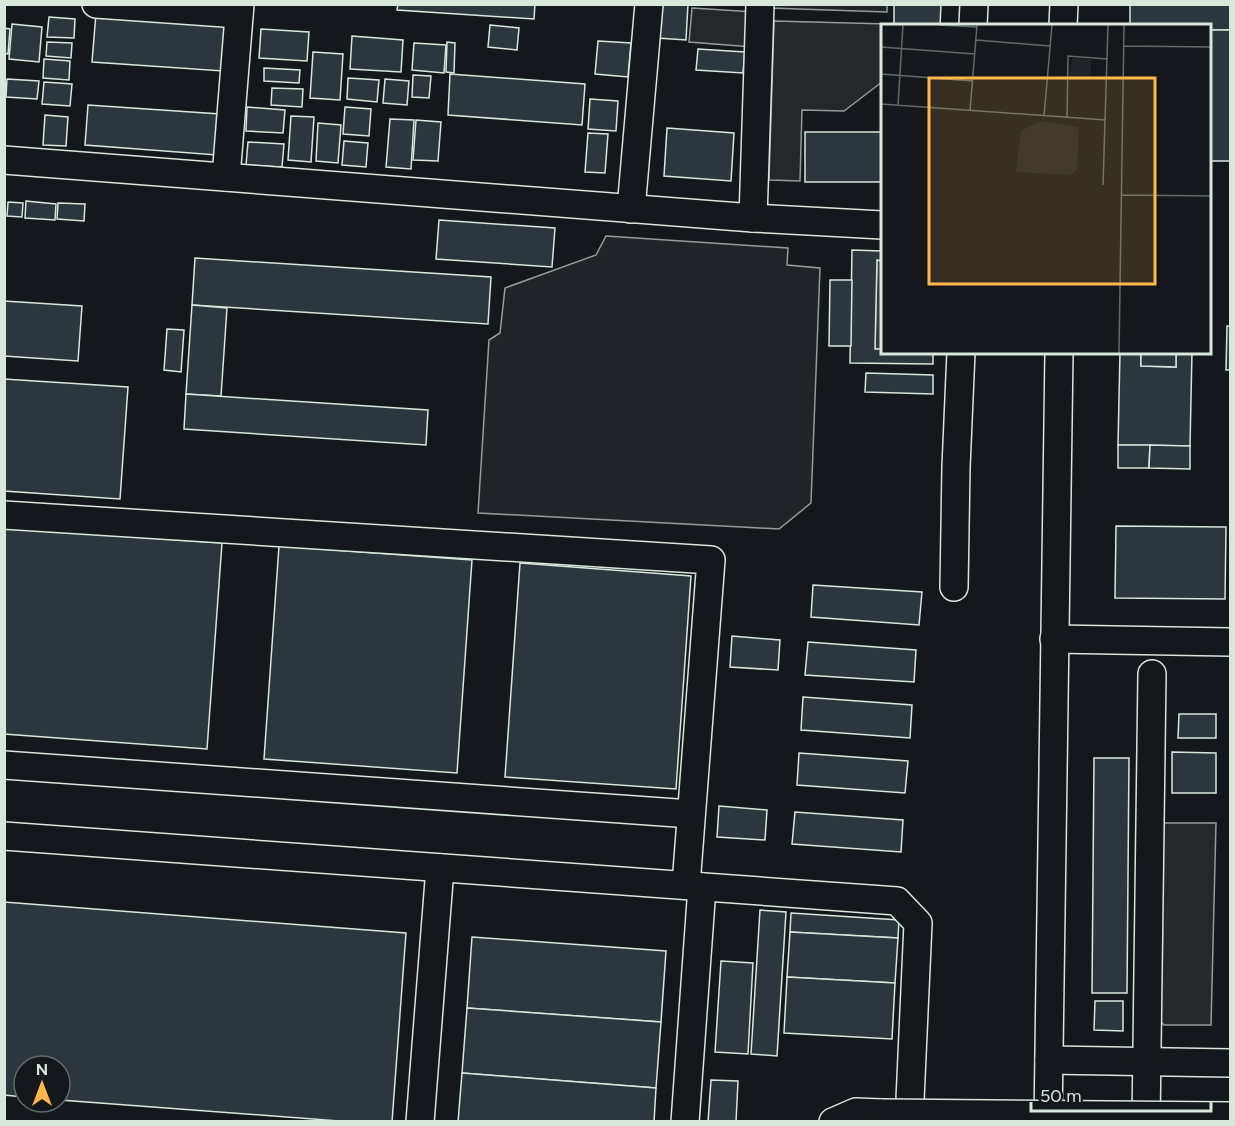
<svg xmlns="http://www.w3.org/2000/svg" width="1235" height="1126" font-family="Figtree,sans-serif">
  <style>
    .green { fill: #202428; stroke: #939e99; stroke-width: 1.5 }
    .parking { fill: #24282b; stroke: #939e99; stroke-width: 1.5 }
    .water { fill: #363b3e; stroke: #939e99; stroke-width: 1.5 }
    .building { fill: #2c363c; stroke: #d8e6dc; stroke-width: 1.5 }
    .lines { fill: none; stroke-linecap: round; stroke-linejoin: round }
    .minor-casing { stroke: #d8e6dc; stroke-width: 30 }
    .minor { stroke: #14181c; stroke-width: 27 }
    .minor-bridge-casing { stroke: #d8e6dc; stroke-width: 30; stroke-linecap: butt }
    .minor-bridge { stroke: #14181c; stroke-width: 27 }
    .inset-road { fill: none; stroke: #626a69; stroke-width: 1.5 }
    .view { fill: #ffb74d; fill-opacity: 0.15; stroke: #ffb74d; stroke-width: 3 }
    .inset-edge { fill: none; stroke: #d8e6dc; stroke-width: 3 }
  </style>
  <rect width="100%" height="100%" fill="#14181c"/>
  <g class="green">
    <path d="M769 4 887 5V12L769 8Z"/>
    <path d="M606 236 788 248 787 265 820 268 811 503 779 529 478 513 489 340 500 333 505 288 596 255Z"/>
  </g>
  <g class="parking">
    <path d="M692 8 755 12 752 47 689 42Z"/>
    <path d="M774 21 888 24 882 26V82L844 111 802 110 800 181 769 180Z"/>
    <path d="M1159 823H1216L1211 1025H1164L1157 1018Z"/>
  </g>
  <path class="water" d="M877 260 882 261V349H875Z"/>
  <g class="building">
    <path d="M398 4H535L534 19 397 10Z"/>
    <path d="M660 4H688L686 40 657 38Z"/>
    <path d="M894 4H941L940 26H894Z"/>
    <path d="M1130 4H1230V30H1210V26H1130Z"/>
    <path d="M96 13 226 22 223 71 92 62Z"/>
    <path d="M49 17 75 19 74 38 47 37Z"/>
    <path d="M12 24 42 27 39 62 9 59Z"/>
    <path d="M490 25 519 28 517 50 488 47Z"/>
    <path d="M4 28 10 29 8 54 4 53Z"/>
    <path d="M261 29 309 32 307 61 259 58Z"/>
    <rect x="1210" y="30" width="20" height="131"/>
    <path d="M352 36 403 40 401 72 350 69Z"/>
    <path d="M598 41 631 43 628 77 595 74Z"/>
    <path d="M47 42 72 43 71 58 46 56Z"/>
    <path d="M447 42 455 43 454 73 446 72Z"/>
    <path d="M414 43 446 45 444 73 412 70Z"/>
    <path d="M698 49 745 52 743 73 696 70Z"/>
    <path d="M313 52 343 54 340 100 310 98Z"/>
    <path d="M44 59 70 61 69 80 43 78Z"/>
    <path d="M264 68 300 70 299 83 264 81Z"/>
    <path d="M450 74 585 84 582 125 448 115Z"/>
    <path d="M413 75 431 76 429 98 412 97Z"/>
    <path d="M348 78 379 80 377 102 347 99Z"/>
    <path d="M7 79 39 81 37 99 6 97Z"/>
    <path d="M385 79 409 81 407 105 383 103Z"/>
    <path d="M44 82 72 84 70 106 42 104Z"/>
    <path d="M272 88 303 89 302 107 271 105Z"/>
    <path d="M590 99 618 101 616 131 588 129Z"/>
    <path d="M88 105 220 114 217 155 85 145Z"/>
    <path d="M247 107 285 110 283 133 246 131Z"/>
    <path d="M345 107 371 109 369 136 343 134Z"/>
    <path d="M45 115 68 117 66 146 43 145Z"/>
    <path d="M291 116 314 117 311 162 288 160Z"/>
    <path d="M390 119 414 120 411 169 386 167Z"/>
    <path d="M416 120 441 122 438 161 413 160Z"/>
    <path d="M318 123 341 125 338 163 316 161Z"/>
    <path d="M667 128 734 133 731 181 664 176Z"/>
    <rect x="805" y="132" width="77" height="50"/>
    <path d="M588 133 608 134 605 173 585 172Z"/>
    <path d="M344 141 368 143 366 167 342 165Z"/>
    <path d="M248 142 284 144 282 167 246 165Z"/>
    <path d="M26 201 56 204 55 220 25 218Z"/>
    <path d="M8 202 23 203 22 217 7 216Z"/>
    <path d="M58 203 85 204 84 221 57 219Z"/>
    <path d="M439 220 555 228 552 267 436 259Z"/>
    <path d="M852 250 882 251V261L877 260 875 349H882V352H933V364L850 363Z"/>
    <path d="M195 258 491 277 488 324 192 305Z"/>
    <path d="M830 280H852L851 346H829Z"/>
    <path d="M4 301 82 306 78 361 4 356Z"/>
    <path d="M192 305 227 308 221 396 186 394Z"/>
    <path d="M1227 326H1230V370H1226Z"/>
    <path d="M167 329 184 330 181 372 164 370Z"/>
    <path d="M1120 352H1141V366L1176 367V352H1192L1190 446 1118 445Z"/>
    <path d="M1141 352H1176V367L1141 366Z"/>
    <path d="M866 373 933 375V394L865 392Z"/>
    <path d="M4 379 128 387 120 499 4 491Z"/>
    <path d="M186 394 428 410 426 445 184 429Z"/>
    <path d="M1118 445H1150L1149 468H1118Z"/>
    <path d="M1150 445 1190 446V469L1149 468Z"/>
    <path d="M1116 526 1226 527 1225 599 1115 598Z"/>
    <path d="M4 528 222 543 207 749 4 734Z"/>
    <path d="M279 546 472 560 457 773 264 759Z"/>
    <path d="M520 563 691 576 676 789 505 777Z"/>
    <path d="M813 585 922 592 919 625 811 617Z"/>
    <path d="M732 636 780 640 778 670 730 667Z"/>
    <path d="M808 642 916 650 914 682 805 675Z"/>
    <path d="M803 697 912 705 910 738 801 730Z"/>
    <path d="M1179 714H1216V738H1178Z"/>
    <path d="M1172 752 1216 753V793H1172Z"/>
    <path d="M799 753 908 761 905 793 797 785Z"/>
    <path d="M1094 758H1129L1127 993H1092Z"/>
    <path d="M719 806 767 810 765 840 717 837Z"/>
    <path d="M795 812 903 820 901 852 792 844Z"/>
    <path d="M4 902 406 933 392 1122H352L60 1100V1066H24V1097L4 1095Z"/>
    <path d="M760 910 786 912 777 1056 751 1054Z"/>
    <path d="M791 913 899 920 898 938 790 932Z"/>
    <path d="M790 932 898 938 895 983 787 977Z"/>
    <path d="M472 937 666 951 661 1022 467 1008Z"/>
    <path d="M721 961 753 963 748 1054 715 1052Z"/>
    <path d="M787 977 895 983 892 1039 784 1033Z"/>
    <path d="M1095 1001H1123V1031L1094 1030Z"/>
    <path d="M467 1008 661 1022 656 1088 462 1073Z"/>
    <path d="M462 1073 656 1088 654 1122H458Z"/>
    <path d="M711 1080 738 1081 736 1122H708Z"/>
  </g>
  <g class="lines">
    <g class="minor-casing">
      <g id="minor">
        <path d="M96 4 239 14"/>
        <path d="M973 26 974 4"/>
        <path d="M1063 26 1064 4"/>
        <path d="M4 160 753 218 882 225"/>
        <path d="M226 177 240 4"/>
        <path d="M631 209 649 4"/>
        <path d="M753 218 760 4"/>
        <path d="M4 515 711 560 686 885"/>
        <path d="M954 587 956 467 961 352"/>
        <path d="M1054 639 1230 642"/>
        <path d="M4 765 691 814"/>
        <path d="M4 836 897 901 918 923 909 1122"/>
        <path d="M1049 1060 1230 1063"/>
        <path d="M420 1122 440 868"/>
        <path d="M685 1122 702 887"/>
        <path d="M833 1122 856 1112 882 1113"/>
        <path d="M1048 1122 1059 352"/>
        <path d="M1146 1122 1152 674"/>
      </g>
    </g>
    <use href="#minor" class="minor"/>
    <g class="minor-bridge-casing">
      <path id="minor-bridge" d="M882 1113 1230 1116"/>
    </g>
    <use href="#minor-bridge" class="minor-bridge"/>
  </g>
  <g transform="translate(881 24)">
    <rect width="330" height="330" fill="#14181c"/>
    <path d="M191 34 210 35V56H188ZM159 97 198 103 196 146 190 151 135 148 140 107Z" fill="#202428"/>
    <path class="inset-road" d="M58 1 96 3M95 16 169 22M243 22 330 23M0 23 94 30M0 50 92 57M0 80 225 96M17 81 22 1M89 87 96 1M163 92 171 1M186 94 187 32 227 35M222 161 227 1M241 171 330 172M238 329 243 1"/>
    <path class="view" d="M48 54H274V260H48Z"/>
    <rect width="330" height="330" class="inset-edge"/>
  </g>
  <rect width="1235" height="1126" fill="none" stroke="#d8e6dc" stroke-width="12"/>
  <g transform="translate(42 1084)"><circle r="28" fill="#14181c" stroke="#626a69" stroke-width="1.5"/>
  <path d="M0-4.5L10 22L0 15L-10 22Z" fill="#ffb74d"/>
  <text y="-9" font-size="16" font-weight="bold" text-anchor="middle" fill="#d8e6dc">N</text>
  </g>
  <path d="M1031 1102v9h180v-9" fill="none" stroke="#d8e6dc" stroke-width="3"/>
  <text x="1040" y="1102" font-size="18" fill="#d8e6dc" stroke="#14181c" stroke-width="4.5" paint-order="stroke">50 m</text>
</svg>
